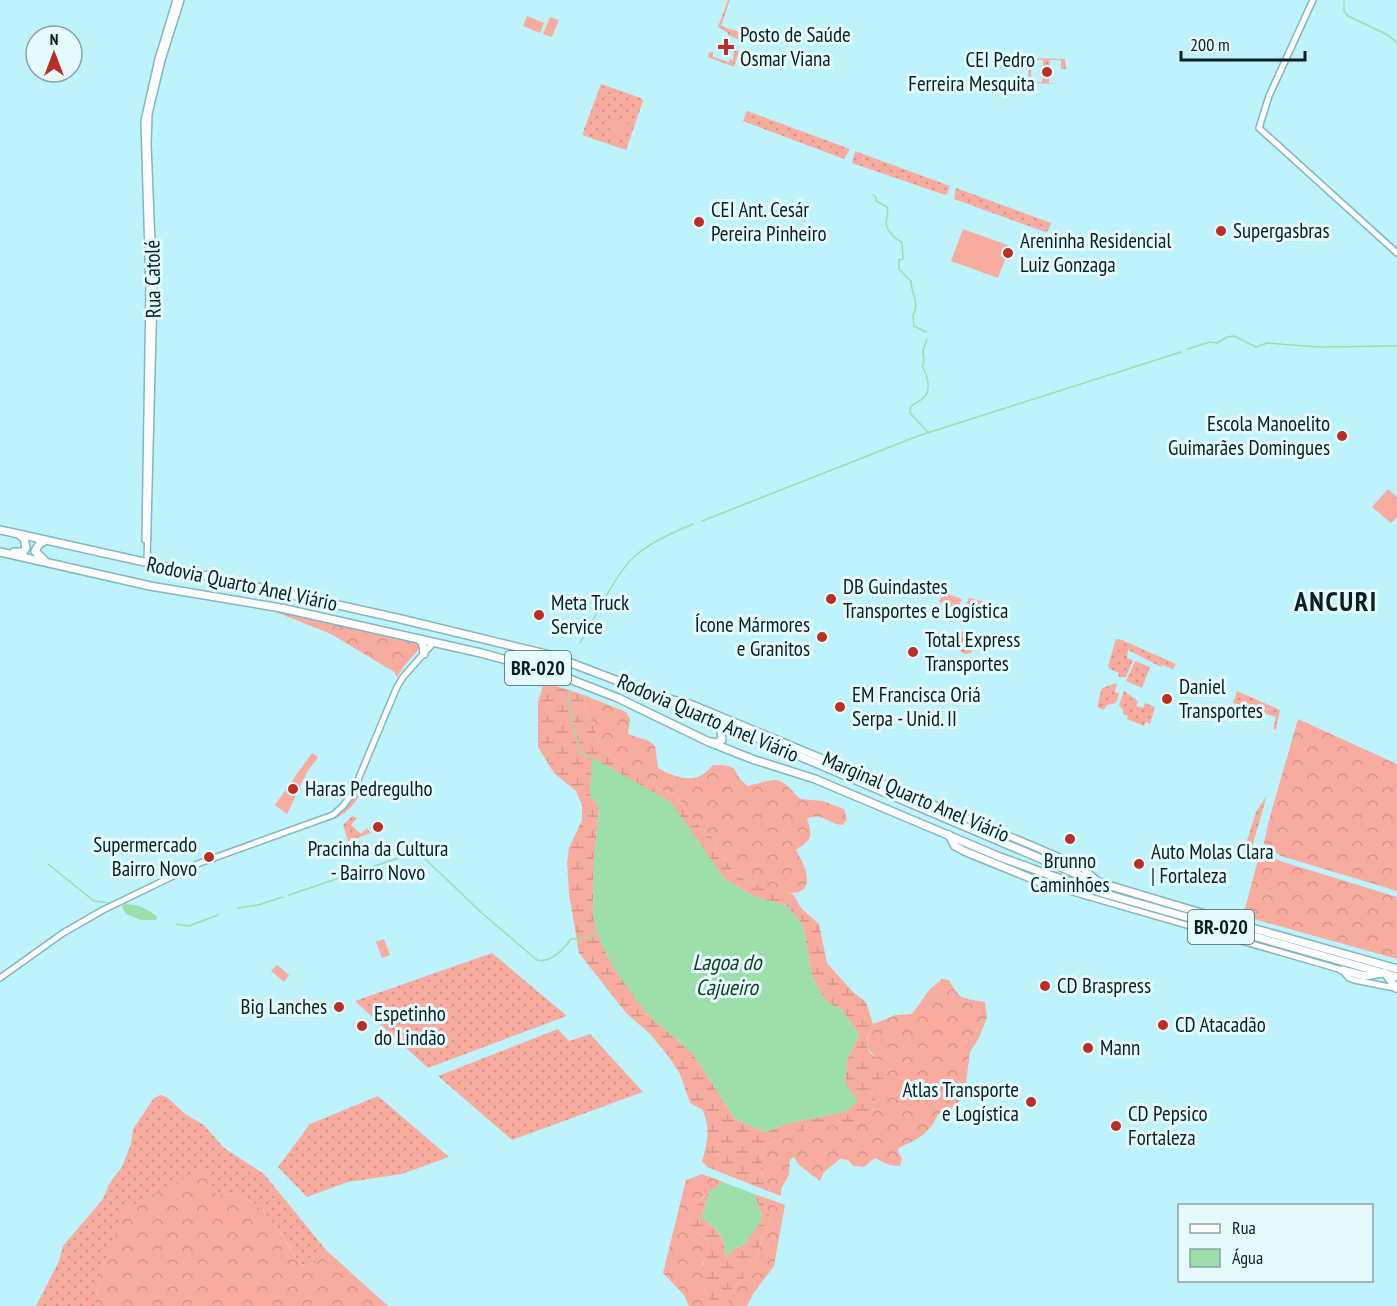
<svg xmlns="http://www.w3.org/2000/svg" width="1397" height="1306" font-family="'PT Sans Narrow',sans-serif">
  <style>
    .grass { fill: url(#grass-dots) }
    .forest { fill: url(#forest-crowns) }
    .wetland { fill: url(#wetland-marsh); fill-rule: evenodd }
    .garden { fill: #f8ac9f }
    .water { fill: #9edeaa }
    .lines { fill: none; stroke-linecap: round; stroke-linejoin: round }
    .stream { stroke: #9edeaa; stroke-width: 1.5 }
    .secondary-casing { stroke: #83b6bf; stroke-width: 8 }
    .primary-casing { stroke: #83b6bf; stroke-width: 9 }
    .highway-casing { stroke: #83b6bf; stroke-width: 10 }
    .secondary { stroke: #fff; stroke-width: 5 }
    .primary { stroke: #fff; stroke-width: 6 }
    .highway { stroke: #fff; stroke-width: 7 }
    .poi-dot { fill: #bb2e21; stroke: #e5fafd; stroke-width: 2 }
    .labels { text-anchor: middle; stroke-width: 6; stroke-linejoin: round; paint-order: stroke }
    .shield { fill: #e5fafd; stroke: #4c6164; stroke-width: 1.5 }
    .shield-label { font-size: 20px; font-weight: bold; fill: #0a1f22 }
    .poi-label { font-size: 21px; fill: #0a1f22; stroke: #e5fafd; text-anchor: start }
    .street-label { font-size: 21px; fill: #0a1f22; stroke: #e5fafd }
    .water-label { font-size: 22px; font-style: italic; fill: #134120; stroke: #e5fafd }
    .district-label { font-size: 27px; font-weight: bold; letter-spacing: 1.5px; fill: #0a1f22; stroke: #e5fafd }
  </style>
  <defs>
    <pattern id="grass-dots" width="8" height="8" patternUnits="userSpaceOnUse" patternTransform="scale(1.5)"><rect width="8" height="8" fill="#f8ac9f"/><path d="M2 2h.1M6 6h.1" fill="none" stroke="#d39489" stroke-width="1.8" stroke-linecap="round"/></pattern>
    <pattern id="forest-crowns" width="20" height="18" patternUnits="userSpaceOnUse" patternTransform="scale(1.5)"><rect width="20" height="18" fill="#f8ac9f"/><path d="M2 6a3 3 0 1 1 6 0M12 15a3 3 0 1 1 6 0" fill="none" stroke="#d39489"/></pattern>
    <pattern id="wetland-marsh" width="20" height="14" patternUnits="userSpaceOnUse" patternTransform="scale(1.5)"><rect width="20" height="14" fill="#f8ac9f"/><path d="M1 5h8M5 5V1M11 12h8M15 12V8" fill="none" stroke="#d39489"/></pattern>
  </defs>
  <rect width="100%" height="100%" fill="#bef3fc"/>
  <g class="grass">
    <path d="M728 0H730L721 26 745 34 743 41 728 35V33L718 27Z"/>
    <path d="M734 50 739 51 734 67 708 57 709 53 713 52V57L729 62 730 59 733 60Z"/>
    <path d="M1029 58 1065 59 1066 69H1061V60H1050L1049 68H1043V60H1031V82H1042L1043 74H1049V83L1061 84 1028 83Z"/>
    <path d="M601 84 641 98 643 101 626 150 582 135Z"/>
    <path d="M747 111 850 149 844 159 743 121Z"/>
    <path d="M855 151 950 186 947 194 945 195 852 163Z"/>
    <path d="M956 188 1051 223 1048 231 1045 232 954 199Z"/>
    <path d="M969 598 992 604 988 614 969 606 966 613 977 619 962 614Z"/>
    <path d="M961 631 978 638 971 653 965 654 954 647Z"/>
    <path d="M1116 639 1122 640 1176 664 1173 669 1162 665 1161 667 1128 650 1127 658 1133 660 1126 677H1118L1119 673 1110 669 1108 666Z"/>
    <path d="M1135 661 1150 667 1142 688 1126 681Z"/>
    <path d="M1117 683 1115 692 1119 694 1116 703 1107 705 1104 710 1097 707 1102 688Z"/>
    <path d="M1124 691 1138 701 1136 706 1143 708 1145 703 1155 707 1150 724 1146 722 1144 726 1127 719 1128 716 1123 714V710L1119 705Z"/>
    <path d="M1237 691 1280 710 1276 730 1273 729 1276 717 1233 703Z"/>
    <path d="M359 784 364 788C355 804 345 817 327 821L334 817Z"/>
    <path d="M1267 795 1251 851 1248 856 1244 850 1256 812Z"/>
    <path d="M352 816 357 818 351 825 361 834 367 828 371 833 348 841 343 825Z"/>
    <path d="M492 953 567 1016 428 1068 355 1001Z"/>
    <path d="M558 1029 569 1041 590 1034 643 1092 512 1140 438 1076Z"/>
    <path d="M161 1095 168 1098 185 1114 204 1125 224 1148 264 1174 326 1250 316 1263 301 1265C289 1247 273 1218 255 1204 244 1196 228 1194 215 1193L204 1171 103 1266 94 1306H36L59 1261 63 1246 103 1199 109 1184 122 1167 131 1144 133 1129 154 1098Z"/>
    <path d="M378 1096 449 1157 402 1174 348 1182 307 1197 278 1167 310 1124Z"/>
  </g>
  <g class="forest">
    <path d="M266 608 419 643 421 647 404 666 397 677 394 672 331 634Z"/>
    <path d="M584 695 626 712 630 719 628 734 649 741 655 746 658 768C670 775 689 783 702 775 706 773 710 768 713 765 745 765 729 773 748 786 780 778 777 774 800 799L823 801 844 809 847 819 843 825C829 825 822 811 807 819 813 838 812 839 796 850 801 860 810 873 806 885 800 905 745 882 734 872 728 866 727 859 720 854L716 841 693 820 675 794 660 790 649 779 608 755 599 743 595 728 587 714Z"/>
    <path d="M1298 719 1397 764V891L1281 856 1267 848 1264 843 1269 820Z"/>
    <path d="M1263 852 1280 861 1397 897V959L1243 916 1259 856Z"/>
    <path d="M942 979 949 980C960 1001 963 998 985 1002L987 1017 979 1038 970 1052 964 1098 946 1112 938 1114C929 1135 919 1138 899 1148L898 1152 902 1158 900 1166 889 1165 875 1158 864 1167 853 1166 848 1160 840 1159 824 1172 820 1181 799 1165 794 1157 790 1160 789 1175 781 1189V1196L770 1192 761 1169 764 1146 791 1133 873 1114 875 1099 883 1085V1062C864 1049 864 1044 873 1024L896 1015 912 1014 930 989Z"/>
    <path d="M204 1170 215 1193C228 1194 244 1196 255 1204 273 1218 288 1246 301 1265L316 1263 326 1250 388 1306H94L103 1266 124 1210 190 1175Z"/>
    <path d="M702 1174 723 1182 702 1197 696 1210 689 1219 691 1230 702 1235 709 1244 708 1255 702 1264 705 1281 703 1288 713 1306H689L684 1295 663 1273 686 1180Z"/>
    <path d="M763 1197 785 1205 774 1266 753 1294 747 1306H726L733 1288 749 1272 756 1259 762 1237 771 1221Z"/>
  </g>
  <g class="wetland">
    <path d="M543 686H556L584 695 587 714 595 728 599 743 608 755 649 779 660 790 675 794 693 820 716 841 720 854C727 859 729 867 735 873 750 885 775 890 793 894L801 908 819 924 827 963 853 992 866 1002 873 1024 867 1038V1046L870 1053 883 1062V1085L875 1099 873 1114 859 1124 821 1127 791 1133 764 1146 761 1169 770 1192 707 1167 702 1161C708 1142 710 1129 703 1110L690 1103 680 1074 669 1057 649 1033 626 1013 579 953 569 894 567 863 569 848 582 820V805L576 791 554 773 538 747V702ZM592 758 670 802 724 878 753 896 786 905 803 925 812 976 826 1002 842 1010 859 1035 847 1060 845 1083 847 1111 786 1124 766 1132 735 1119 693 1054 646 1013 593 917 594 862 599 807Z"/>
    <path d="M709 1192 702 1218C717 1229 726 1238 726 1258L732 1250 745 1244 762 1216 754 1194 763 1197 771 1221 762 1237 756 1259 749 1272 733 1288 726 1306H713L703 1288 705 1281C697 1264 708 1261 709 1244L702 1235 691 1230 688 1225C689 1216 701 1197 709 1192Z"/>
  </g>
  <g class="garden">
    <path d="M527 16 544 23 540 33 523 26Z"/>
    <path d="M550 17 559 20 552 37 543 34Z"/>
    <path d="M616 117 628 121 621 140 610 136Z"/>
    <path d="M963 229 1010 246 998 278 951 261Z"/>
    <path d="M1388 489 1397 497V517L1391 523 1372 507Z"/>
    <path d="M943 592 962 599 958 609 939 602Z"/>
    <path d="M312 753 318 757 307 772 287 814 275 805Z"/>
    <path d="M384 939 390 955 382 958 376 942Z"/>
    <path d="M277 965 289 975 284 982 271 971Z"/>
  </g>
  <g class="water">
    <path d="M592 757 671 802 724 878 753 896 786 905 803 925 812 976 826 1001 842 1010 859 1035 847 1060 845 1083 858 1100 847 1111 786 1124 766 1132 735 1119 693 1054 646 1013 617 973 601 944 593 917 594 862 599 807 590 795Z"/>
    <path d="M124 904C136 904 148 908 157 917L156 920H141L126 914 122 907Z"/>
    <path d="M723 1182 754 1194 762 1216 760 1223 745 1244 732 1250 726 1259C726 1237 719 1231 702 1218L709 1192Z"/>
  </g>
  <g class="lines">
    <g class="stream">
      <path d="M1344 0V11L1348 16 1388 35 1397 43"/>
      <path d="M873 195 876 197V201L887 207C889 214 887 215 886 222 886 230 896 240 902 242L903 259 899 260V269L911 281C911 292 920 305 913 315L914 326 926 332"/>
      <path d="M927 339 923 350 924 362 922 366C927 375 933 392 922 399 917 403 914 403 910 408V413L928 432"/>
      <path d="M1188 349 1210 342 1217 343 1227 337 1234 336 1256 347 1267 343 1318 347 1397 346"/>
      <path d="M702 521 918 436 1181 352"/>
      <path d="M580 643C593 621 617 571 635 556 651 542 674 532 693 524"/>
      <path d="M569 690 570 712 580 753 592 757"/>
      <path d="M48 864 94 901 110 903"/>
      <path d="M289 895 410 854 416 853 422 856 484 915 537 960C551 963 563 950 571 939L591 938 597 929"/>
      <path d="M238 908 258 905 283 897"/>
      <path d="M176 924 189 926 218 915"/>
    </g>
    <g class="secondary-casing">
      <g id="secondary">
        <path d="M1313 0 1269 96 1259 128 1397 253"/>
        <path d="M145 540 149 288 144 121 158 59 176 0"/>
        <path d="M147 563 154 293 148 144 149 114 162 60 181 0"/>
        <path d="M1045 884 1342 970 1349 978 1354 980 1395 988"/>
        <path d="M0 978 63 933 103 910 200 863 333 815 343 806 352 794 397 687 403 677 434 642"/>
      </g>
    </g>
    <g class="primary-casing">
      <path id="primary" d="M670 699 691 704 1033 846 1081 867 1099 882"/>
    </g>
    <g class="highway-casing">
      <g id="highway">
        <path d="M0 530 401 619 550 655 660 697 1091 880 1238 924 1397 969"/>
        <path d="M0 552 150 586 281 608 481 653 554 673 618 698 709 742 752 759 815 779 1000 857 1047 874 1102 893 1397 977"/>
        <path d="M14 552H23L26 548 24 538 18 534"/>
        <path d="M44 560 35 551 40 543 45 541"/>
        <path d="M419 639 423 644 424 654"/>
        <path d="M711 742 717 743 722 740 720 722"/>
        <path d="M922 800 938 812"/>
        <path d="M949 835 955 846 964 851 1045 884"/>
        <path d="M1342 970 1365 976 1382 973"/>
        <path d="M1385 973 1396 988"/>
      </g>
    </g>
    <use href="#secondary" class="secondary"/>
    <use href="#primary" class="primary"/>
    <use href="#highway" class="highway"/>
  </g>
  <g class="poi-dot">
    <path d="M723 38h6v6h6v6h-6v6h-6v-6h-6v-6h6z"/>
    <circle cx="1047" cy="72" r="6"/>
    <circle cx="699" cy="222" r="6"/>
    <circle cx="1221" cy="231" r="6"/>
    <circle cx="1008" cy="253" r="6"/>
    <circle cx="1342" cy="436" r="6"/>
    <circle cx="831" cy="599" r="6"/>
    <circle cx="539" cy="615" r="6"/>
    <circle cx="822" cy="637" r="6"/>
    <circle cx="913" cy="652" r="6"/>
    <circle cx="1167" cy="699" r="6"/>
    <circle cx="840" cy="707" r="6"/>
    <circle cx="293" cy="789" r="6"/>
    <circle cx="378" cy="827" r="6"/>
    <circle cx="1070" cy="839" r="6"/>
    <circle cx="209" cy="857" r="6"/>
    <circle cx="1139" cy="864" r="6"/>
    <circle cx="1045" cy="986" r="6"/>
    <circle cx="339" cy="1007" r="6"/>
    <circle cx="1163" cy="1025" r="6"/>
    <circle cx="362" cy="1026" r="6"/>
    <circle cx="1088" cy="1048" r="6"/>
    <circle cx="1031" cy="1102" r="6"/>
    <circle cx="1116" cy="1126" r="6"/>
  </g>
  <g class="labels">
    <g class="shield">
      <rect x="505" y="651" width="66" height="34" rx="4.5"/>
      <rect x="1188" y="910" width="66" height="34" rx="4.5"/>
    </g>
    <g class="shield-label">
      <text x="538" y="675">BR-020</text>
      <text x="1221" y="934">BR-020</text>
    </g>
    <g class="poi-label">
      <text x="740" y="42">Posto de Saúde<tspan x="740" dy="24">Osmar Viana</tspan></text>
      <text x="1035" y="67" text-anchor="end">CEI Pedro<tspan x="1035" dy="24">Ferreira Mesquita</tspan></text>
      <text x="711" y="217">CEI Ant. Cesár<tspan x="711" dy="24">Pereira Pinheiro</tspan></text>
      <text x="1233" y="238">Supergasbras</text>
      <text x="1020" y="248">Areninha Residencial<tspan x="1020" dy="24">Luiz Gonzaga</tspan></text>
      <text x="1330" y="431" text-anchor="end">Escola Manoelito<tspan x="1330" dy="24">Guimarães Domingues</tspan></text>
      <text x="843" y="594">DB Guindastes<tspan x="843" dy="24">Transportes e Logística</tspan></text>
      <text x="551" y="610">Meta Truck<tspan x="551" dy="24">Service</tspan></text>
      <text x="810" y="632" text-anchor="end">Ícone Mármores<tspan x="810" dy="24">e Granitos</tspan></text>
      <text x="925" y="647">Total Express<tspan x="925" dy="24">Transportes</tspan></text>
      <text x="1179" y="694">Daniel<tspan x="1179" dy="24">Transportes</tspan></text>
      <text x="852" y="702">EM Francisca Oriá<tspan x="852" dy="24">Serpa - Unid. II</tspan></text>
      <text x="305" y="796">Haras Pedregulho</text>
      <text x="197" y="852" text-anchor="end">Supermercado<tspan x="197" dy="24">Bairro Novo</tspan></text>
      <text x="378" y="856" text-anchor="middle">Pracinha da Cultura<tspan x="378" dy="24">- Bairro Novo</tspan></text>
      <text x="1151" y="859">Auto Molas Clara<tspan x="1151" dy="24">| Fortaleza</tspan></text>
      <text x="1070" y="868" text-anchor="middle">Brunno<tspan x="1070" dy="24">Caminhões</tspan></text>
      <text x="1057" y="993">CD Braspress</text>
      <text x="327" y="1014" text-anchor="end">Big Lanches</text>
      <text x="374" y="1021">Espetinho<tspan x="374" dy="24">do Lindão</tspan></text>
      <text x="1175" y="1032">CD Atacadão</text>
      <text x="1100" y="1055">Mann</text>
      <text x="1019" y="1097" text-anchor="end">Atlas Transporte<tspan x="1019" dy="24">e Logística</tspan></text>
      <text x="1128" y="1121">CD Pepsico<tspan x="1128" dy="24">Fortaleza</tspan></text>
    </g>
    <g class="street-label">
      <text transform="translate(153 279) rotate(-91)" y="7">Rua Catolé</text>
      <text transform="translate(242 584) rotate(12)" y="7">Rodovia Quarto Anel Viário</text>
      <text transform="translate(708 718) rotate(23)" y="7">Rodovia Quarto Anel Viário</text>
      <text transform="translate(916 797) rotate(23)" y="7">Marginal Quarto Anel Viário</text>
    </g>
    <g class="water-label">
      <text x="727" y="970">Lagoa do<tspan x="727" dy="25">Cajueiro</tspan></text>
    </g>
    <g class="district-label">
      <text x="1336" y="611">ANCURI</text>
    </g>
  </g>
  <rect x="1178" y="1204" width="195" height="78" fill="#e5fafd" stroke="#8da2a5" stroke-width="1.5"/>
  <rect x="1190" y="1224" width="30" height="9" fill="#ffffff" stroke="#8da2a5" stroke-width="1.5"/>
  <text x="1232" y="1234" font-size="18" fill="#0a1f22">Rua</text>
  <rect x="1190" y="1249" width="30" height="18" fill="#9edeaa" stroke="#8da2a5" stroke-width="1.5"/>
  <text x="1232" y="1264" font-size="18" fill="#0a1f22">Água</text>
  <g transform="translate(54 54)"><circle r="28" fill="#e5fafd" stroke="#8da2a5" stroke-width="1.5"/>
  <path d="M0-4.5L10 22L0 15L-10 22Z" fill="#bb2e21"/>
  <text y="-9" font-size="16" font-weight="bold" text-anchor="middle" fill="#0a1f22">N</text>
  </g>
  <path d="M1181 51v9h124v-9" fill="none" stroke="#0a1f22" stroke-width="3"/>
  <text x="1190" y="51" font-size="18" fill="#0a1f22" stroke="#e5fafd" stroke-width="4.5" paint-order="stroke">200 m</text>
</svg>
